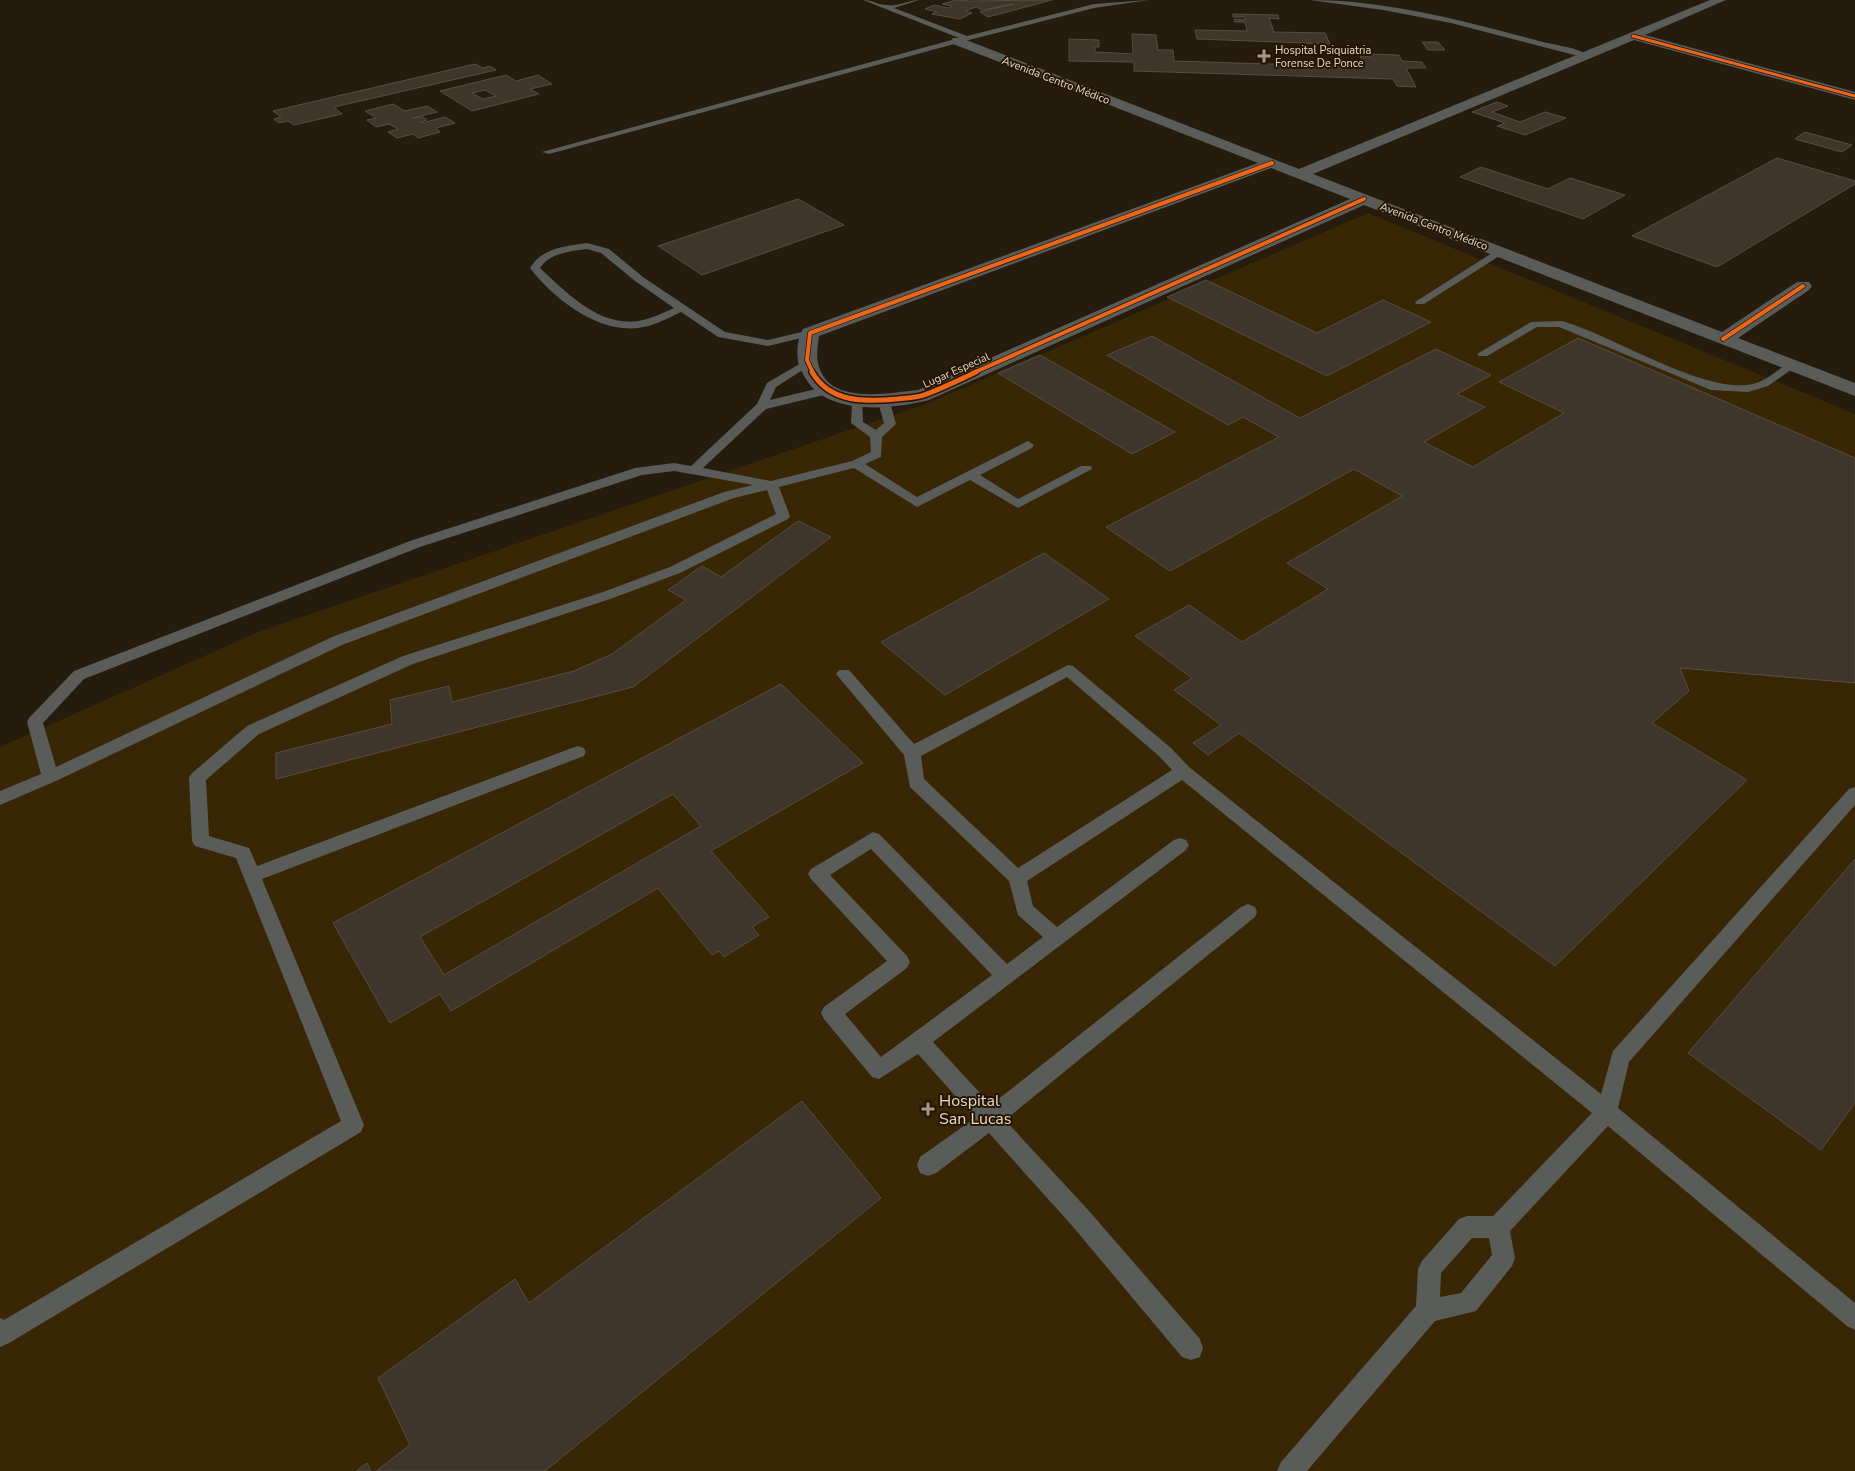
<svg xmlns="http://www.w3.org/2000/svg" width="1855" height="1471" font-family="'Nunito Sans',sans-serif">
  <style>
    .built { fill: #382604 }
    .building { fill: #3e352b; stroke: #564d42; fill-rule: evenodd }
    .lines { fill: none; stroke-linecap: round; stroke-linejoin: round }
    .service { fill: #595c58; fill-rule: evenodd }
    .minor { fill: #595c58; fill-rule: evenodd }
    .cycleway-far2-casing { stroke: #251500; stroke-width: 4.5 }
    .cycleway-far1-casing { stroke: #251500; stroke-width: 5.5 }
    .cycleway-casing { stroke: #251500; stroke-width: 8 }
    .cycleway-far2 { stroke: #eb651d; stroke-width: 3 }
    .cycleway-far1 { stroke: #eb651d; stroke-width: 4 }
    .cycleway { stroke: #eb651d; stroke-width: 5 }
    .poi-dot { fill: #a29889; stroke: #251500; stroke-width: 2 }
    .labels { text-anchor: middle; stroke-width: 4; stroke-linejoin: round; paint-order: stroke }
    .far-poi-label { font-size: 11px; fill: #e5dacb; stroke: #251500; text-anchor: start }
    .far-street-label { font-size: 11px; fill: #e5dacb; stroke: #251500 }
    .near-poi-label { font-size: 16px; fill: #e5dacb; stroke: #251500; text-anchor: start }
  </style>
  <rect width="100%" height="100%" fill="#251c0e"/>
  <path class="built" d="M1368 213 1855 414V1471H0V747L258 632 928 403Z"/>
  <g class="building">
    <path d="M956 0 969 1 1052 0 988 17 980 12 1013 4 982 10 976 7 965 11 972 13 960 19 932 14 937 12 925 9 934 5 948 8 952 6 942 4Z"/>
    <path d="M1233 14 1278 15 1279 19 1269 18 1274 32 1325 33 1330 44 1197 39 1195 30 1247 31 1245 22H1235L1234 19 1245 20V17H1233Z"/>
    <path d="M1132 34 1156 35 1158 50H1173L1174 61 1365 67 1360 56H1371L1370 54 1399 55 1402 61 1422 62 1426 68H1406L1416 87 1397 86 1393 79 1134 71V62L1069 61V39L1099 40V47H1095V52L1133 54Z"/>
    <path d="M1422 42H1438L1445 50H1428Z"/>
    <path d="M475 64 483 68 490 66 496 70 334 107 342 114 294 125 288 121 279 123 274 119 281 117 273 111Z"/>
    <path d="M506 75 516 81 538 75 552 84 530 89 539 94 472 111 440 91ZM485 90 496 96 483 99 472 93Z"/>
    <path d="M1497 102 1508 106 1492 112 1520 122 1545 112 1566 118 1525 135 1497 126 1505 123 1472 112Z"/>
    <path d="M393 104 405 111 427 106 437 112 413 118 423 117 427 120 420 122 422 123 445 117 455 123 436 128 440 132 418 138 413 134 397 138 388 132 398 129 389 124 376 127 367 120 376 118 365 111Z"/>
    <path d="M1805 132 1852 145 1842 152 1795 139Z"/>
    <path d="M1777 158 1855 181V184L1717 267 1632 236Z"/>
    <path d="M1481 167 1548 189 1570 178 1625 195 1583 219 1460 177Z"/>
    <path d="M798 199 844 225 702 275 658 246Z"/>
    <path d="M1206 280 1317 333 1383 300 1431 322 1327 376 1167 297Z"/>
    <path d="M1152 336 1300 418 1436 349 1491 375 1457 394 1485 407 1424 442 1473 467 1564 413 1499 382 1578 338 1855 458V683L1680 668 1689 691 1652 723 1747 780 1555 966 1239 733 1208 755 1193 743 1221 725 1174 690 1192 678 1135 636 1189 605 1242 642 1328 589 1287 563 1402 496 1354 469 1170 571 1106 527 1279 437 1243 417 1228 425 1107 355Z"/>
    <path d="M1040 355 1175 432 1132 454 998 373Z"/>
    <path d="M798 521 831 537 633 687 276 779V753L392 724 390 700 449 686 452 702 574 671 612 654 686 600 668 590 702 566 721 577Z"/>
    <path d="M1044 553 1109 599 945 695 881 642Z"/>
    <path d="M781 684 863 763 711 851 769 917 752 927 759 935 724 957 719 951 712 955 658 888 451 1011 440 994 390 1023 333 923ZM673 794 701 826 444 975 420 937Z"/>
    <path d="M1855 859V1103L1821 1150 1688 1053Z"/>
    <path d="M802 1101 881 1198 545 1471H376L410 1445 378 1378 515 1279 529 1303Z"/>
    <path d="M367 1463 371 1471H356Z"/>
  </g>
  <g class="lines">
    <g class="service">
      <path d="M863 0C872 0 878 5 887 5 897 7 909 0 919 0L894 8 967 36 1094 4 1149 0 1094 8 969 40 549 154 542 152 959 38Z"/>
      <path d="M1310 0C1387 0 1464 21 1539 41 1554 45 1577 47 1590 56L1586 58 1451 23 1383 10Z"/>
      <path d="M587 243 609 249 643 277 725 332 768 340 810 330 816 333 814 335 768 346 718 337 681 312C667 319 653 326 638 328 597 333 553 298 530 268 541 248 566 246 587 243ZM587 249 601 253 635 281 674 308C663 313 651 319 638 321 599 327 566 292 540 268 549 253 572 251 587 249Z"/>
      <path d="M1500 248 1504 249V253L1424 304H1416L1415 302Z"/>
      <path d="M1561 321C1610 333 1713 401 1759 382 1769 378 1779 369 1788 363L1792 362 1798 365 1768 386 1748 392 1711 390 1559 327H1537L1487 356H1479L1477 354 1531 322Z"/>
      <path d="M808 359 812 360V364L776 387 770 400 824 387 828 388V394L766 409 703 468 771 481 852 461 871 452 870 437 851 423 852 402 858 398 862 399 863 422 876 430 884 423 877 399 883 395 889 399 896 424 882 437 881 457 865 464 917 497 1028 441 1034 445 1032 448 980 475 1018 499 1081 466H1091L1092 469 1018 508 970 480 917 507 854 468 779 487 790 516 788 519 680 573 613 598 413 664 259 734 206 780 209 836 249 848 257 866 572 748 578 746 584 748 586 752 584 756 262 879 364 1125 361 1132 9 1343 0 1347V1318L4 1320 341 1121 236 858 195 846 192 841 189 778 191 774 247 726 403 656 603 592 670 567 776 514 767 490 734 498 342 645 56 781 0 805V791L41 774 27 722 29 718 74 671 410 541 635 468 674 463 691 466 757 404 767 383ZM674 471 753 485 724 492 332 637 56 767 43 723 84 679 420 547 642 475Z"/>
      <path d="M1068 665 1073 666 1171 748 1189 767 1601 1094 1613 1051 1849 789 1855 787V805L1629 1062 1618 1108 1855 1303V1330L1847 1326 1608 1126 1510 1231 1515 1258 1512 1266 1476 1311 1435 1321 1307 1471H1277L1281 1462 1416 1306 1418 1269 1422 1261 1459 1219 1467 1216H1493L1592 1113 1182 780 1027 881 1033 906 1057 927 1174 840 1180 838 1186 840 1189 845 1186 850 933 1042 991 1105 1241 907 1248 904 1255 907 1257 912 1255 917 1005 1120 1090 1212 1200 1339 1203 1348 1200 1357 1191 1360 1182 1357 1074 1228 989 1133 936 1173 928 1176 920 1173 917 1165 920 1157 975 1118 918 1054 879 1079 872 1077 824 1019 821 1013 824 1007 887 961 811 879 808 874 811 869 873 832 879 834 1007 964 1043 937 1018 915 1009 881 910 787 904 755 836 674 839 670H849L914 744ZM1067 677 1159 756 1172 770 1018 868 924 779 921 756ZM871 849 992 975 881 1057 845 1014 907 968 910 962 907 956 830 875ZM1472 1238H1489L1492 1255 1461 1293 1440 1297 1441 1273Z"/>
    </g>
    <path class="minor" d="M1710 0H1726L1645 35 1855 92V100L1634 40 1313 174 1722 332 1797 282H1809L1812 286 1809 290 1738 338 1855 383V396L1364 205 929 400C898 408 852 413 823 396 812 390 806 380 801 370 795 360 797 338 803 329L1258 163 953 44 951 41 953 38H961L1299 169ZM1271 168 1350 199 918 390C888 393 827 406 818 363 816 355 818 345 819 336Z"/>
    <g class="cycleway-far2-casing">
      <path id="cycleway-far2" d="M1633 36 1855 96"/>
    </g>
    <g class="cycleway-far1-casing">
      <g id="cycleway-far1">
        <path d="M1723 339 1803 286"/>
        <path d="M813 373 807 360 810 333 1272 163"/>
        <path d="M973 373 1364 199"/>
      </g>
    </g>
    <g class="cycleway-casing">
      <path id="cycleway" d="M812 372C830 403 865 402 897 399 905 398 916 398 924 395 941 389 959 380 976 372"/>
    </g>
    <use href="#cycleway-far2" class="cycleway-far2"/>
    <use href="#cycleway-far1" class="cycleway-far1"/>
    <use href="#cycleway" class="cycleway"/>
  </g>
  <g class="poi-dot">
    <path d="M1261.5 48.5h5v5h5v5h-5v5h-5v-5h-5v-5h5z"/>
    <path d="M925.5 1101.5h5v5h5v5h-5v5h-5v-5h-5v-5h5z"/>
  </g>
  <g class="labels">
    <g class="far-poi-label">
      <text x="1275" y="54">Hospital Psiquiatria<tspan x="1275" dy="13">Forense De Ponce</tspan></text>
    </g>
    <g class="far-street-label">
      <text transform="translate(1056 80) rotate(21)" y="4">Avenida Centro Médico</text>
      <text transform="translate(1434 226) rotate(21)" y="4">Avenida Centro Médico</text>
      <text transform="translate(956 370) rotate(-24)" y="4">Lugar Especial</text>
    </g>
    <g class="near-poi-label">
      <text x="939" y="1106">Hospital<tspan x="939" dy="18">San Lucas</tspan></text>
    </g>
  </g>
</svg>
